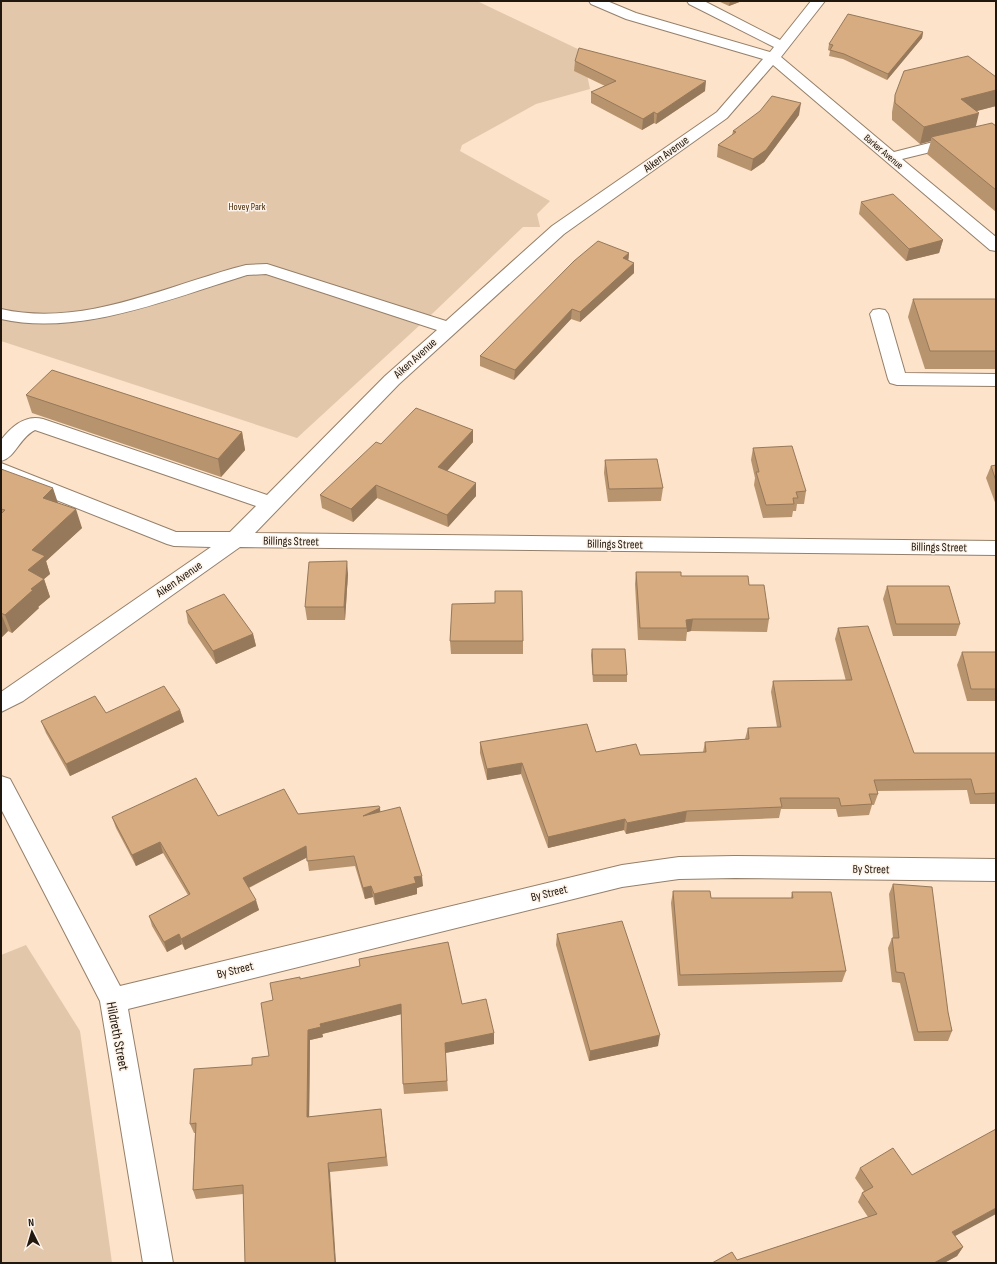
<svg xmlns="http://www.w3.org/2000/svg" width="997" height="1264" font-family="'Sofia Sans Condensed',sans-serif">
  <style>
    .green { fill: #e2c7ab }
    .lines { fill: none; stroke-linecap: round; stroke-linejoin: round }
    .minor-casing { stroke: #957f69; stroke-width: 2 }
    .minor { fill: #fff; fill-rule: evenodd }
    .wall { fill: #b8946e }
    .shaded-wall { fill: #96785a }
    .building { fill: #d6ac80; stroke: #96785a }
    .labels { text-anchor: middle; stroke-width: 3; stroke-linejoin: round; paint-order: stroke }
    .far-street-label { font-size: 10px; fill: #20170e; stroke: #fdf3e9 }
    .far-park-label { font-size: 10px; fill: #412501; stroke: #fdf3e9 }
    .street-label { font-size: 12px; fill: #20170e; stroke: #fdf3e9 }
    .near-street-label { font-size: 14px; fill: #20170e; stroke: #fdf3e9 }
  </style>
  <rect width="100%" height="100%" fill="#fce3ca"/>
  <g class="green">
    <path d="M1 1H477L582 51 590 89 536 104 462 145 460 151 550 201 537 214 540 227H523L433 313 297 438 1 341Z"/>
    <path d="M26 945 80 1031 112 1263H1V955Z"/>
  </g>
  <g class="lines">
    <g class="minor-casing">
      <g id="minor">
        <path d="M589 1H607L636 13 770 52 774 47 689 4 687 1H704L780 40 811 1H825L781 57 894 152 996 126V136L902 159 996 237V251L990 250 773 65 727 118 564 234 399 384 255 533 996 541V555L240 547 23 701 1 712V692L211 547 174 546 167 544 1 478V463L176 532H230L256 506 35 430C20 437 15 458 1 461V440C11 427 25 414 43 419L267 495 385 376 437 330 266 274 247 275C172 298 79 337 1 319V309C84 328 167 285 246 265L267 264 446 321 552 226 717 112 763 59 626 19 591 4Z"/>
        <path d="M879 309 885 310 888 314 905 373 996 374V386L897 385 890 383 888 379 870 314 873 310Z"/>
        <path d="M1 776 10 779 120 986 622 865 679 857 735 856 996 859V881L735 878 679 879 622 887 128 1009 173 1263H143L100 1001 1 809Z"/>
      </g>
    </g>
    <use href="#minor" class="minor"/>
  </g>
  <g class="wall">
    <path d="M718 1H742L729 6Z"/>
    <path d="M923 32 922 38 887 80 843 59 829 56 830 51 828 50 829 44Z"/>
    <path d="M575 61 705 91 656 124 654 123 642 130 591 103V92L605 86 574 71Z"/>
    <path d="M996 77V106L977 111 975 126H996V212L927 154 931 141 920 144 892 120V112L895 95Z"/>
    <path d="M799 115 764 162 751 171 717 157 718 145 732 135 733 131Z"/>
    <path d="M861 202 943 240 939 253 906 261 859 214Z"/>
    <path d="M629 253 628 261 634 273 580 322 571 319 514 380 480 366V356Z"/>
    <path d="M913 299H996V369H925L908 317Z"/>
    <path d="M26 395 242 432 245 450 221 477 32 413Z"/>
    <path d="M473 442 447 471 476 496 448 527 377 498 353 522 322 508 320 495 381 444Z"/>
    <path d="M753 448 806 491 804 504H797L796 511H793L792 517 763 518 754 485 755 478 751 460Z"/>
    <path d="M605 460 663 488 661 501 608 502 604 473Z"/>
    <path d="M996 465V505L986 478 991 466Z"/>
    <path d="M1 469 58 503 82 528 46 561 50 574 44 579 50 597 38 607 39 608 12 633 8 631 1 638Z"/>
    <path d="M636 572 681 576 749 585 769 619 767 632 691 631 687 632 686 641 638 640 635 584Z"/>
    <path d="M348 574 345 620H307L305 607Z"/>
    <path d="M887 586 960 624 956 636H893L883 599Z"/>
    <path d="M495 603 523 641V654H451L450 641Z"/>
    <path d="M186 611 253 634 256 646 216 664 188 623Z"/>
    <path d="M838 628 914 753H996V804H970L967 790 877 791 878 794 874 805H872L869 815 838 817 836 809H781L779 818 685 822 626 834 624 830 548 848 521 774 487 780 480 753V742L596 752 640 755 703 752 705 742 745 739 748 728 777 727 771 692 773 681H846L835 639Z"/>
    <path d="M592 649 627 675V682H593L591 655Z"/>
    <path d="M962 652H996V701H967L957 665Z"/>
    <path d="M180 710 184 722 70 776 46 733 41 721 106 713Z"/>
    <path d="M380 808V812L423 886 417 888V894L375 905 373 897 365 899 355 866 309 871 307 857 249 888 259 910 185 950 182 944 167 952 152 926 149 916 188 895 163 853 136 866 116 828 112 817 218 816 298 814Z"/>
    <path d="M893 884 948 1012 952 1031 948 1041H914L900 983 892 982 888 948 892 938H893L889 894Z"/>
    <path d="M673 891 711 898H791L792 892 846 971 842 982 678 986 671 903Z"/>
    <path d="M557 934 658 1046 589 1061 556 945Z"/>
    <path d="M300 979 462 1004 494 1033V1044L445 1053 448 1091 404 1094 403 1084 401 1014 322 1034 323 1037 310 1040 309 1117 381 1109 388 1166 330 1172 243 1194 196 1199 193 1190 195 1133H194L190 1124 252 1065 269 1056 273 1000Z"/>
    <path d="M860 1168 955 1236 963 1247 957 1256 944 1263H712L737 1260 868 1217 858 1202 862 1193 864 1191 855 1178Z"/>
  </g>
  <g class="shaded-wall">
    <path d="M730 1H742L729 6Z"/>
    <path d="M923 32 922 38 887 80 888 74Z"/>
    <path d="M706 81 705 91 656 124 657 114Z"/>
    <path d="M996 90V106L957 116 961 99Z"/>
    <path d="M801 103 799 115 764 162 751 171 753 159Z"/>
    <path d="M654 112V123L642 130 643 119Z"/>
    <path d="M979 113 975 130 931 137V141L920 144 924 127Z"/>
    <path d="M943 240 939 253 906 261 909 249Z"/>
    <path d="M629 253 628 263 623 258Z"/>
    <path d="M634 263V273L580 322V312Z"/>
    <path d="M572 309 571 319 514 380 515 370Z"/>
    <path d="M473 430V442L439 480 438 467Z"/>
    <path d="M242 432 245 450 221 477 218 459Z"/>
    <path d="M476 483V496L448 527 447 515Z"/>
    <path d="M376 485 377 498 353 522 351 509Z"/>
    <path d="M53 488 59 506 43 498Z"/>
    <path d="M76 509 82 528 46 561 50 574 44 579 50 597 38 607 39 608 12 633 5 615 28 570 32 550Z"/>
    <path d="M347 561 348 574 345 620 344 607Z"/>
    <path d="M1 613 8 631 1 638Z"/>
    <path d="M693 619 691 631 687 632V628L686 620Z"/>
    <path d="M253 634 256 646 216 664 213 651Z"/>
    <path d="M180 710 184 722 70 776 66 764Z"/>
    <path d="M522 763 521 774 487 780V769Z"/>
    <path d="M380 808 381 819 363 816Z"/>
    <path d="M687 811 685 822 626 834 627 823Z"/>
    <path d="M625 819 624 830 548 848V837Z"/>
    <path d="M160 842 163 853 136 866 132 855Z"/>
    <path d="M306 846 308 857 246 889 243 878Z"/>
    <path d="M422 876 423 886 417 888V894L375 905 374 894 414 877Z"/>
    <path d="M371 886 373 897 365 899 363 888Z"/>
    <path d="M256 900 259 910 185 950 181 939Z"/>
    <path d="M179 934 182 944 167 952 164 942Z"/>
    <path d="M401 1004 402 1014 322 1034 320 1024Z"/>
    <path d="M321 1027 323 1037 310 1040 309 1127 307 1117 308 1030Z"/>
    <path d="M494 1033V1044L445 1053V1043Z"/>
    <path d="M660 1035 658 1046 589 1061 590 1051Z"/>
    <path d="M328 1163 330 1172 336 1263H335Z"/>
    <path d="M996 1208V1214L946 1241 952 1232Z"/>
    <path d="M963 1247 957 1256 944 1263H934Z"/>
  </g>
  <g class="building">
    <path d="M848 14 923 32 888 74 844 54 830 50 833 45 829 44Z"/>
    <path d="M579 48 706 81 657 114 654 112 643 119 591 92 616 81 575 61Z"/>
    <path d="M968 56 996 77V90L961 99 979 113 924 127 895 103V95L904 71Z"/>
    <path d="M772 96 801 103 766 150 753 159 718 145 736 132 733 131 760 111Z"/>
    <path d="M992 123 996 126V190L931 137Z"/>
    <path d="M893 194 943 240 909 249 861 202Z"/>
    <path d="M598 241 629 253 623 258 634 263 580 312 572 309 515 370 480 356 574 261Z"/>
    <path d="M913 299H996V351H930Z"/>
    <path d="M52 370 242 432 218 459 26 395Z"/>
    <path d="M416 408 473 430 438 467 476 483 447 515 376 485 351 509 320 495 376 442 381 444Z"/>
    <path d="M792 446 806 491 796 492 798 498H793L794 504 766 505 756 472H759L753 448Z"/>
    <path d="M657 459 663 488 609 489 605 460Z"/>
    <path d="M996 465V481L991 466Z"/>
    <path d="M1 469 53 488 43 498 76 509 32 550 45 556 28 570 44 579 31 589 33 590 5 615 1 613V514L5 510 1 509Z"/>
    <path d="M347 561 344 607H305L309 562Z"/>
    <path d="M636 572H681V576H748L749 585H764L769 619H693L686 620 687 628H640Z"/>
    <path d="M887 586H949L960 624H896Z"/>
    <path d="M495 591H522L523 641H450L452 604 495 603Z"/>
    <path d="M224 594 253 634 213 651 186 611Z"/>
    <path d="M868 626 914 753H996V793L975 794 971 779 874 780 878 794H869L872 804 841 806 839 798H780L782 807 687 811 627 823 625 819 548 837 522 763 487 769 480 742 587 724 596 752 636 744 640 755 706 752 705 742 749 739 748 728 781 727 773 681 852 680 838 628Z"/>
    <path d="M592 649H625L627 675H593Z"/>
    <path d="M962 652H996V689H971Z"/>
    <path d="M164 686 180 710 66 764 41 721 95 696 106 713Z"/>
    <path d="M196 778 218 816 284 789 298 814 379 806 380 808 363 816 400 807 422 876 414 877 416 883 374 894 371 886 363 888 354 856 307 861 306 846 243 878 256 900 181 939 179 934 164 942 149 916 190 894 160 842 132 855 112 817Z"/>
    <path d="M893 884 932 887 948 1012 952 1031 918 1032 904 973 896 972 892 938H899Z"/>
    <path d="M673 891H710L711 898H793L792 892H831L846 971 680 975Z"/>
    <path d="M622 921 660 1035 590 1051 557 934Z"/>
    <path d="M448 942 462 1004 486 999 494 1033 445 1043 447 1081 403 1084 401 1004 320 1024 321 1027 308 1030 307 1117 381 1109 386 1157 328 1163 335 1263H245L243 1185 193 1190 196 1123 190 1124 194 1069 252 1065V1058L269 1056 261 1003 273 1000 270 983 300 977V979L360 966 359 959Z"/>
    <path d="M996 1129V1208L952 1232 963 1247 934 1263H712L732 1252 737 1260 877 1214 862 1193 873 1187 860 1168 893 1148 912 1175Z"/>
  </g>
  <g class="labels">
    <g class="far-street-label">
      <text transform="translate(884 151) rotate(40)" y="4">Barker Avenue</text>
    </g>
    <g class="far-park-label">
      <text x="247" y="210">Hovey Park</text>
    </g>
    <g class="street-label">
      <text transform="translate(666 154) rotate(-36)" y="4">Aiken Avenue</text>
      <text transform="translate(415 358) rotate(-42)" y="4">Aiken Avenue</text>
      <text transform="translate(291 541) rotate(1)" y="4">Billings Street</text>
      <text transform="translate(615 544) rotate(1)" y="4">Billings Street</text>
      <text transform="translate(939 547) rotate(1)" y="4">Billings Street</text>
      <text transform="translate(179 579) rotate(-35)" y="4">Aiken Avenue</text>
      <text transform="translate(871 869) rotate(1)" y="4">By Street</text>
      <text transform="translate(549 893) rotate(-14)" y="4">By Street</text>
      <text transform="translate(235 970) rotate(-14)" y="4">By Street</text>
    </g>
    <g class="near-street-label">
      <text transform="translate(118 1036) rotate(79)" y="5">Hildreth Street</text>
    </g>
  </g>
  <rect width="997" height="1264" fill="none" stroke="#20170e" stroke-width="4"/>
  <g transform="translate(32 1232) rotate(355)" stroke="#fdf3e9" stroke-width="3" paint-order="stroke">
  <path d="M0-3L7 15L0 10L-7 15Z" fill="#20170e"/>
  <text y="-6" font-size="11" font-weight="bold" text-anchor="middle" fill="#20170e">N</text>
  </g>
</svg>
